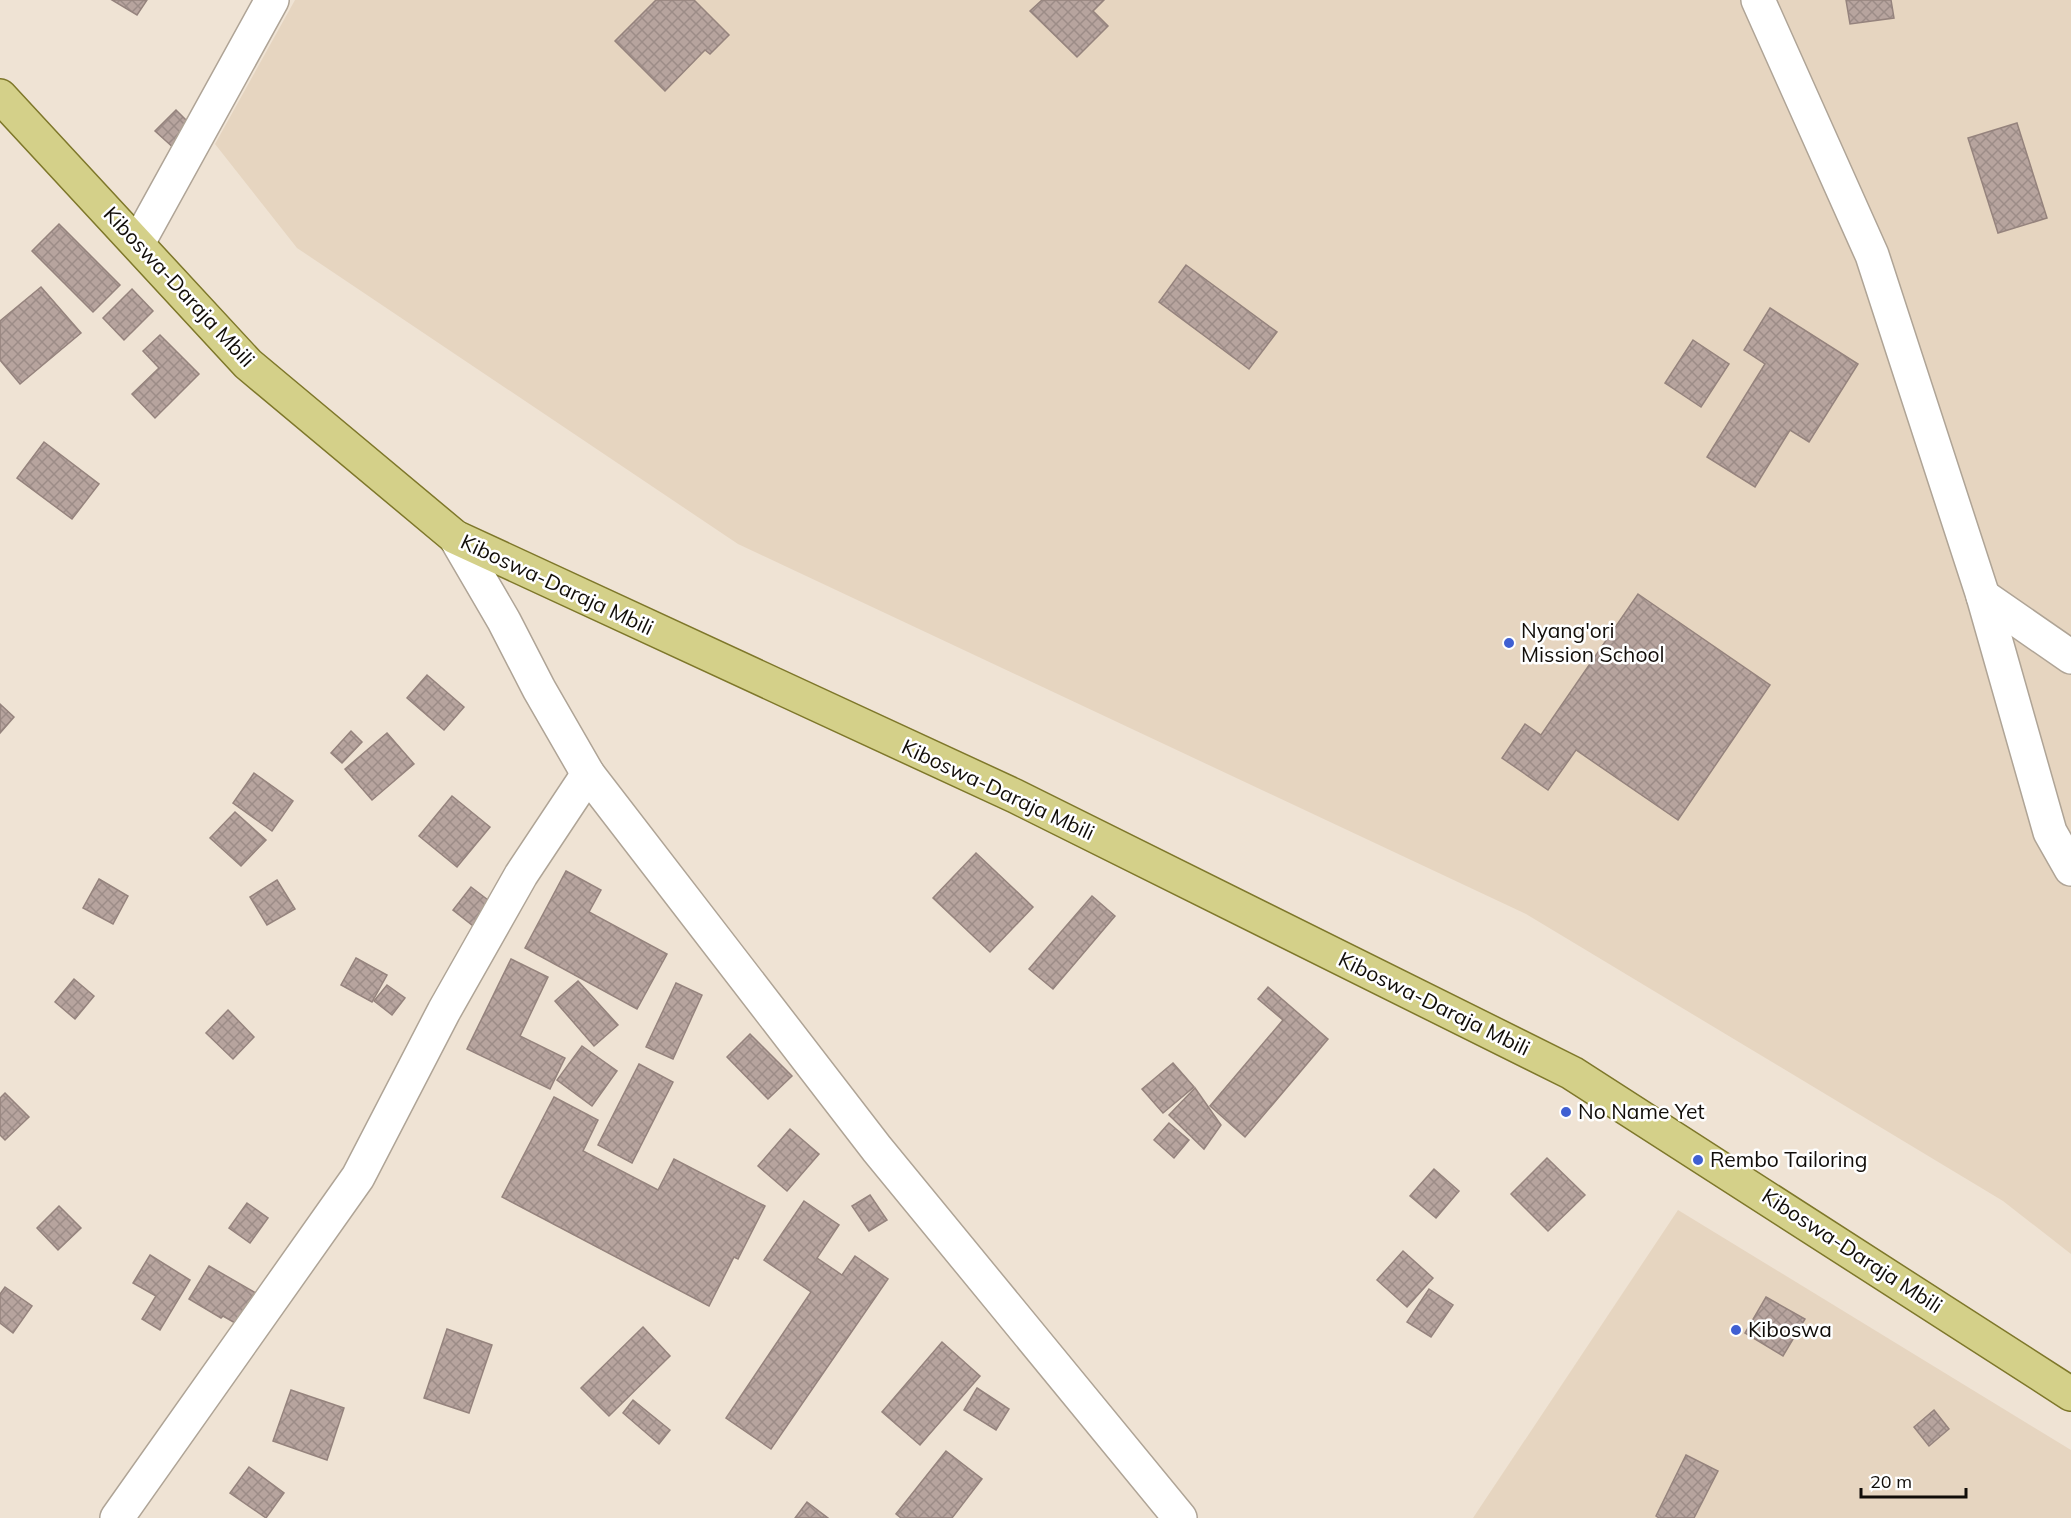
<svg xmlns="http://www.w3.org/2000/svg" width="2071" height="1518" font-family="Mulish,sans-serif">
  <style>
    .built { fill: #e6d5c0 }
    .building { fill: url(#building-cross-hatch); stroke: #95837d; stroke-width: 1.5 }
    .lines { fill: none; stroke-linecap: round; stroke-linejoin: round }
    .minor-casing { stroke: #afa496; stroke-width: 36 }
    .major-casing { stroke: #7e772a; stroke-width: 36 }
    .minor { stroke: #fff; stroke-width: 33 }
    .major { stroke: #d4d089; stroke-width: 33 }
    .poi-dot { fill: #3f5fd2; stroke: #fff; stroke-width: 2 }
    .labels { text-anchor: middle; stroke-width: 5; stroke-linejoin: round; paint-order: stroke }
    .street-label { font-size: 21px; fill: #110d09; stroke: #fff }
    .poi-label { font-size: 21px; fill: #110d09; stroke: #fff; text-anchor: start }
  </style>
  <defs>
    <pattern id="building-cross-hatch" width="8" height="8" patternUnits="userSpaceOnUse" patternTransform="scale(1.5)"><rect width="8" height="8" fill="#b7a49e"/><path d="M0 0l8 8M0 8l8-8" fill="none" stroke="#9c8c87"/></pattern>
  </defs>
  <rect width="100%" height="100%" fill="#efe3d4"/>
  <g class="built">
    <path d="M295 0H2071V1254L2003 1201 1526 914 738 544 297 248 215 144Z"/>
    <path d="M1678 1210 2071 1450V1518H1473Z"/>
  </g>
  <g class="building">
    <path d="M112 0H147L137 15Z"/>
    <path d="M656 0H694L729 35 710 54 705 50 665 91 615 41Z"/>
    <path d="M1042 0H1104L1093 11 1108 26 1077 57 1030 11Z"/>
    <path d="M1846 0H1891L1894 18 1850 24Z"/>
    <path d="M176 110 196 130 176 150 155 131Z"/>
    <path d="M2017 123 2047 218 1998 233 1968 138Z"/>
    <path d="M59 224 120 285 93 312 32 251Z"/>
    <path d="M1186 265 1277 332 1249 369 1159 302Z"/>
    <path d="M41 287 81 333 20 384 0 360V321Z"/>
    <path d="M132 289 153 311 124 340 103 318Z"/>
    <path d="M1770 308 1858 364 1809 442 1790 430 1755 487 1707 457 1765 364 1744 350Z"/>
    <path d="M160 335 199 374 155 418 132 394 159 368 143 351Z"/>
    <path d="M1693 340 1729 364 1701 407 1665 383Z"/>
    <path d="M44 442 99 484 72 519 17 478Z"/>
    <path d="M1638 594 1770 685 1678 820 1576 750 1548 790 1502 758 1525 724 1541 735Z"/>
    <path d="M427 675 464 707 444 730 407 698Z"/>
    <path d="M0 704 14 717 0 733Z"/>
    <path d="M351 731 362 742 342 763 331 753Z"/>
    <path d="M387 733 414 764 372 800 345 769Z"/>
    <path d="M254 773 293 801 272 831 233 803Z"/>
    <path d="M452 796 490 827 457 867 419 836Z"/>
    <path d="M235 812 266 840 241 866 210 838Z"/>
    <path d="M976 853 1033 907 990 952 933 898Z"/>
    <path d="M566 871 601 890 589 912 667 954 637 1009 525 948Z"/>
    <path d="M99 879 128 896 113 924 83 908Z"/>
    <path d="M277 880 295 909 267 925 250 897Z"/>
    <path d="M471 887 496 906 477 929 453 910Z"/>
    <path d="M1092 896 1115 916 1053 989 1029 969Z"/>
    <path d="M356 958 387 975 372 1002 341 985Z"/>
    <path d="M511 959 548 977 520 1036 565 1058 550 1089 467 1049Z"/>
    <path d="M74 979 94 996 75 1019 55 1002Z"/>
    <path d="M578 981 618 1025 594 1046 555 1001Z"/>
    <path d="M676 983 702 995 673 1059 646 1047Z"/>
    <path d="M387 985 405 998 392 1015 374 1001Z"/>
    <path d="M1268 987 1328 1039 1245 1137 1210 1106 1283 1020 1258 999Z"/>
    <path d="M228 1010 254 1037 233 1059 206 1033Z"/>
    <path d="M750 1034 792 1076 768 1099 727 1057Z"/>
    <path d="M582 1046 617 1071 592 1106 557 1080Z"/>
    <path d="M1173 1063 1194 1087 1163 1113 1142 1089Z"/>
    <path d="M639 1064 673 1082 632 1163 598 1145Z"/>
    <path d="M1195 1088 1221 1125 1204 1149 1169 1115Z"/>
    <path d="M5 1093 29 1117 5 1140 0 1135V1098Z"/>
    <path d="M554 1097 598 1120 583 1151 658 1190 674 1159 765 1206 738 1259 734 1257 709 1306 502 1197Z"/>
    <path d="M1169 1123 1189 1140 1174 1158 1154 1140Z"/>
    <path d="M790 1129 819 1154 787 1191 758 1166Z"/>
    <path d="M1547 1158 1585 1195 1548 1231 1511 1194Z"/>
    <path d="M1434 1169 1459 1191 1436 1218 1410 1196Z"/>
    <path d="M870 1195 887 1220 869 1231 852 1206Z"/>
    <path d="M804 1201 839 1225 817 1258 842 1275 855 1256 888 1279 771 1449 726 1418 811 1292 764 1260Z"/>
    <path d="M247 1203 268 1218 250 1243 229 1228Z"/>
    <path d="M59 1206 81 1228 58 1250 37 1228Z"/>
    <path d="M1403 1251 1433 1278 1407 1307 1377 1280Z"/>
    <path d="M150 1255 190 1280 160 1330 142 1319 156 1296 133 1283Z"/>
    <path d="M209 1266 261 1296 242 1327 223 1316 221 1318 189 1299Z"/>
    <path d="M5 1287 32 1306 13 1333 0 1323V1294Z"/>
    <path d="M1429 1289 1453 1305 1431 1337 1407 1322Z"/>
    <path d="M1766 1297 1805 1319 1783 1356 1745 1333Z"/>
    <path d="M643 1327 670 1356 609 1416 581 1388Z"/>
    <path d="M447 1329 492 1345 469 1413 424 1398Z"/>
    <path d="M942 1342 980 1376 920 1445 882 1412Z"/>
    <path d="M977 1388 1009 1409 996 1430 964 1410Z"/>
    <path d="M291 1390 344 1408 327 1460 273 1441Z"/>
    <path d="M633 1400 670 1430 659 1444 623 1413Z"/>
    <path d="M1934 1410 1949 1429 1929 1446 1914 1427Z"/>
    <path d="M946 1451 982 1479 952 1518H901L896 1514Z"/>
    <path d="M1686 1455 1718 1471 1694 1518H1659L1656 1516Z"/>
    <path d="M249 1467 284 1493 266 1518 230 1493Z"/>
    <path d="M807 1502 828 1518H795Z"/>
  </g>
  <g class="lines">
    <g class="minor-casing">
      <g id="minor">
        <path d="M1758 0 1872 255 1983 596 2050 832 2071 869"/>
        <path d="M138 243 272 0"/>
        <path d="M455 537 504 621 539 689 588 774 877 1149 1180 1518"/>
        <path d="M1983 596 2071 657"/>
        <path d="M117 1518 358 1177 444 1011 521 875 588 774"/>
      </g>
    </g>
    <g class="major-casing">
      <path id="major" d="M0 96 248 364 455 537 1015 796 1572 1073 2071 1394"/>
    </g>
    <use href="#minor" class="minor"/>
    <use href="#major" class="major"/>
  </g>
  <g class="poi-dot">
    <circle cx="1509" cy="643" r="6"/>
    <circle cx="1566" cy="1112" r="6"/>
    <circle cx="1698" cy="1160" r="6"/>
    <circle cx="1736" cy="1330" r="6"/>
  </g>
  <g class="labels">
    <g class="street-label">
      <text transform="translate(179 287) rotate(47)" y="7">Kiboswa-Daraja Mbili</text>
      <text transform="translate(557 585) rotate(25)" y="7">Kiboswa-Daraja Mbili</text>
      <text transform="translate(998 790) rotate(25)" y="7">Kiboswa-Daraja Mbili</text>
      <text transform="translate(1434 1004) rotate(26)" y="7">Kiboswa-Daraja Mbili</text>
      <text transform="translate(1852 1251) rotate(33)" y="7">Kiboswa-Daraja Mbili</text>
    </g>
    <g class="poi-label">
      <text x="1521" y="638">Nyang'ori<tspan x="1521" dy="24">Mission School</tspan></text>
      <text x="1578" y="1119">No Name Yet</text>
      <text x="1710" y="1167">Rembo Tailoring</text>
      <text x="1748" y="1337">Kiboswa</text>
    </g>
  </g>
  <path d="M1861 1488v9h105v-9" fill="none" stroke="#110d09" stroke-width="3"/>
  <text x="1870" y="1488" font-size="18" fill="#110d09" stroke="#ffffff" stroke-width="4.5" paint-order="stroke">20 m</text>
</svg>
